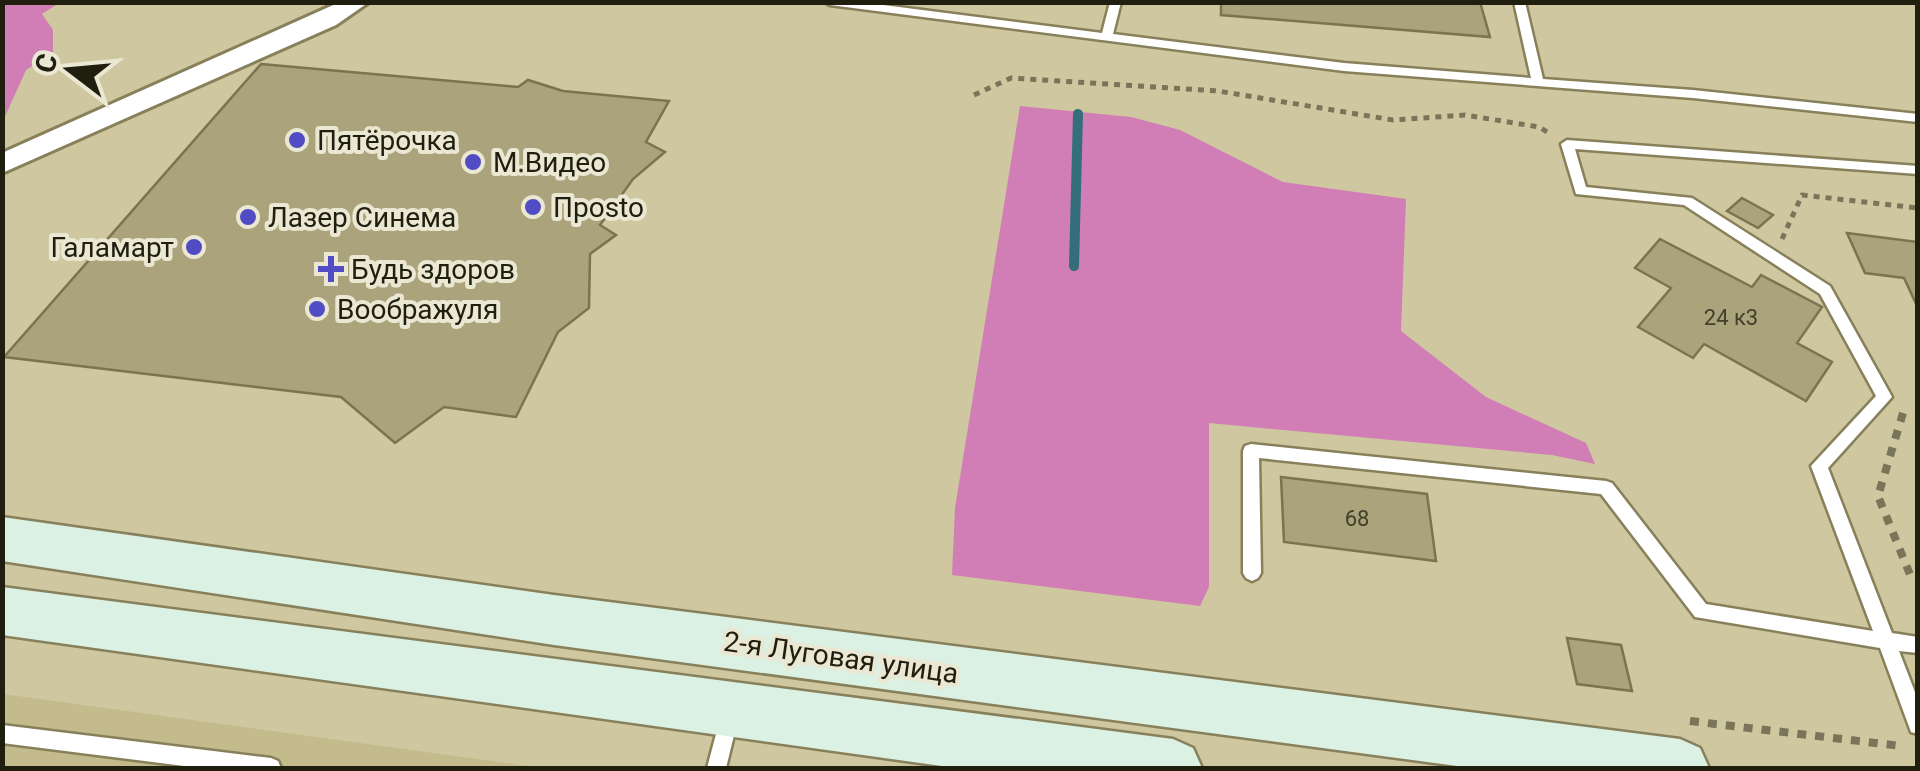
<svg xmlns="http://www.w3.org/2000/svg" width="1920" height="771" font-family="Roboto,sans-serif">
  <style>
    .built { fill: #c3bb8b }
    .green { fill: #d17eb7 }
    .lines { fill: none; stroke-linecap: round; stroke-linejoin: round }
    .stream { stroke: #346e7a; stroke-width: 10 }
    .building { fill: #aaa37c; stroke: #7b744e; stroke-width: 2.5 }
    .service-casing { stroke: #87805a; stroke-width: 5 }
    .minor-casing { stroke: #87805a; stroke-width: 6 }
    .secondary-casing { stroke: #87805a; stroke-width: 5 }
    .path-far1 { stroke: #7a7559; stroke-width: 5; stroke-dasharray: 6 6; stroke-linecap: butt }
    .path { stroke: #7a7559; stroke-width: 8; stroke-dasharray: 9 9; stroke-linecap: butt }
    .service { fill: #fff; fill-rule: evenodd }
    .minor { fill: #fff; fill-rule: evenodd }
    .secondary { fill: #daf1e4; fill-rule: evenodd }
    .poi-dot { fill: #514cc3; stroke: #eae7d3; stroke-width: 4 }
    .labels { text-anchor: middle; stroke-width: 8; stroke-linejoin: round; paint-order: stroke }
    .number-label { font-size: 22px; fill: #423f2a }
    .poi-label { font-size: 28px; fill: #201e0e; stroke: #eae7d3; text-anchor: start }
    .street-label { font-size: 28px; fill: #201e0e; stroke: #eae7d3 }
  </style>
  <rect width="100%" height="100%" fill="#cec79f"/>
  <path class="built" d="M3 694 542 768H3Z"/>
  <g class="green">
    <path d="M3 2 59 3 42 14 53 30V52L26 70 3 121Z"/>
    <path d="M1020 106 1131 117 1180 130 1283 182 1406 199 1401 331 1486 397 1586 443 1595 464 1552 455 1209 423V587L1200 606 952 575 955 508Z"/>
  </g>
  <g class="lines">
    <path class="stream" d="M1074 266 1078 114"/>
  </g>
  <g class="building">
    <path d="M1221 2H1480L1490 37 1221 15Z"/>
    <path d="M261 64 518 87 528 80 563 91 669 101 646 142 665 152 633 179 600 225 616 235 590 254 589 308 558 332 516 417 444 407 395 443 341 397 4 357Z"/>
    <path d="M1742 198 1773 215 1758 228 1727 211Z"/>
    <path d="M1847 233 1918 242V308L1904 278 1865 273Z"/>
    <path d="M1660 239 1752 287 1761 275 1822 307 1797 343 1832 362 1806 401 1704 344 1693 358 1638 327 1671 288 1635 268Z"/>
    <path d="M1281 477 1427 494 1436 561 1284 542Z"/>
    <path d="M1567 638 1621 645 1632 691 1577 684Z"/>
  </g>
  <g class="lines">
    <g class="service-casing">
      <g id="service">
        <path d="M825 2H860L1102 33 1110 2H1121L1113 34 1344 63 1531 78 1514 2H1525L1543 79 1693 90 1918 114V122L1693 98 1344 71 830 5Z"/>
        <path d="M1567 140 1918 166V174L1575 149 1586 187 1692 198 1830 286 1892 397 1828 468 1892 633 1918 637V653L1899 651 1918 700V734L1911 732 1880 648 1695 617 1601 494 1259 458 1261 573 1258 578 1252 581 1246 578 1243 573V451L1245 446 1251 444 1606 481 1612 483 1706 604 1873 631 1811 466 1876 396 1820 294 1684 205 1576 194 1561 144Z"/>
        <path d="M729 710 736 712 738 719 726 768H707L720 719 722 712Z"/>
        <path d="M2 725 271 758 278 761 281 768H200L2 743Z"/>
      </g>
    </g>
    <g class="minor-casing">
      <path id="minor" d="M340 2H369L336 25 2 173V153Z"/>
    </g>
    <g class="secondary-casing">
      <g id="secondary">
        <path d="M2 517 554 595 1680 739 1700 748 1709 768H1472L554 645 2 561Z"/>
        <path d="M2 587 1173 739 1193 748 1202 768H956L2 635Z"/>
      </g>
    </g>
    <g class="path-far1">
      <path d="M974 95 1011 78 1218 91 1393 120 1465 115 1539 127 1549 133"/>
      <path d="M1782 239 1802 195 1918 208"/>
    </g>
    <g class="path">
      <path d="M1903 413 1878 496 1913 582"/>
      <path d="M1690 721 1901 746"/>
    </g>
    <use href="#service" class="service"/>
    <use href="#minor" class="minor"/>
    <use href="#secondary" class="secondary"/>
  </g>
  <g class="poi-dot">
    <circle cx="297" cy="140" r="10"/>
    <circle cx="473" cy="162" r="10"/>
    <circle cx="533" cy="207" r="10"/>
    <circle cx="248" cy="217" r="10"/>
    <circle cx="194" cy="247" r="10"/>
    <path d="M326 254h10v10h10v10h-10v10h-10v-10h-10v-10h10z"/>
    <circle cx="317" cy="309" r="10"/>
  </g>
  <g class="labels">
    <g class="number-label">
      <text x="1731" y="325">24 к3</text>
      <text x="1357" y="526">68</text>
    </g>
    <g class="poi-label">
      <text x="317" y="150">Пятёрочка</text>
      <text x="493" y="172">М.Видео</text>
      <text x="553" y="217">Проsto</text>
      <text x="268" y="227">Лазер Синема</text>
      <text x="174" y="257" text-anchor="end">Галамарт</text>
      <text x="351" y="279">Будь здоров</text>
      <text x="337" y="319">Воображуля</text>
    </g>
    <g class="street-label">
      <text transform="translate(841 657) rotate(8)" y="10">2-я Луговая улица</text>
    </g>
  </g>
  <rect width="1920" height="771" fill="none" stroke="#201e0e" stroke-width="10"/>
  <g transform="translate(70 70) rotate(286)" stroke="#eae7d3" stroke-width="8" paint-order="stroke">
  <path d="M0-8L18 38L0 25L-18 38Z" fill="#201e0e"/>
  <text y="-15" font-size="28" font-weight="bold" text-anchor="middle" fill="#201e0e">С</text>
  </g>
</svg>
